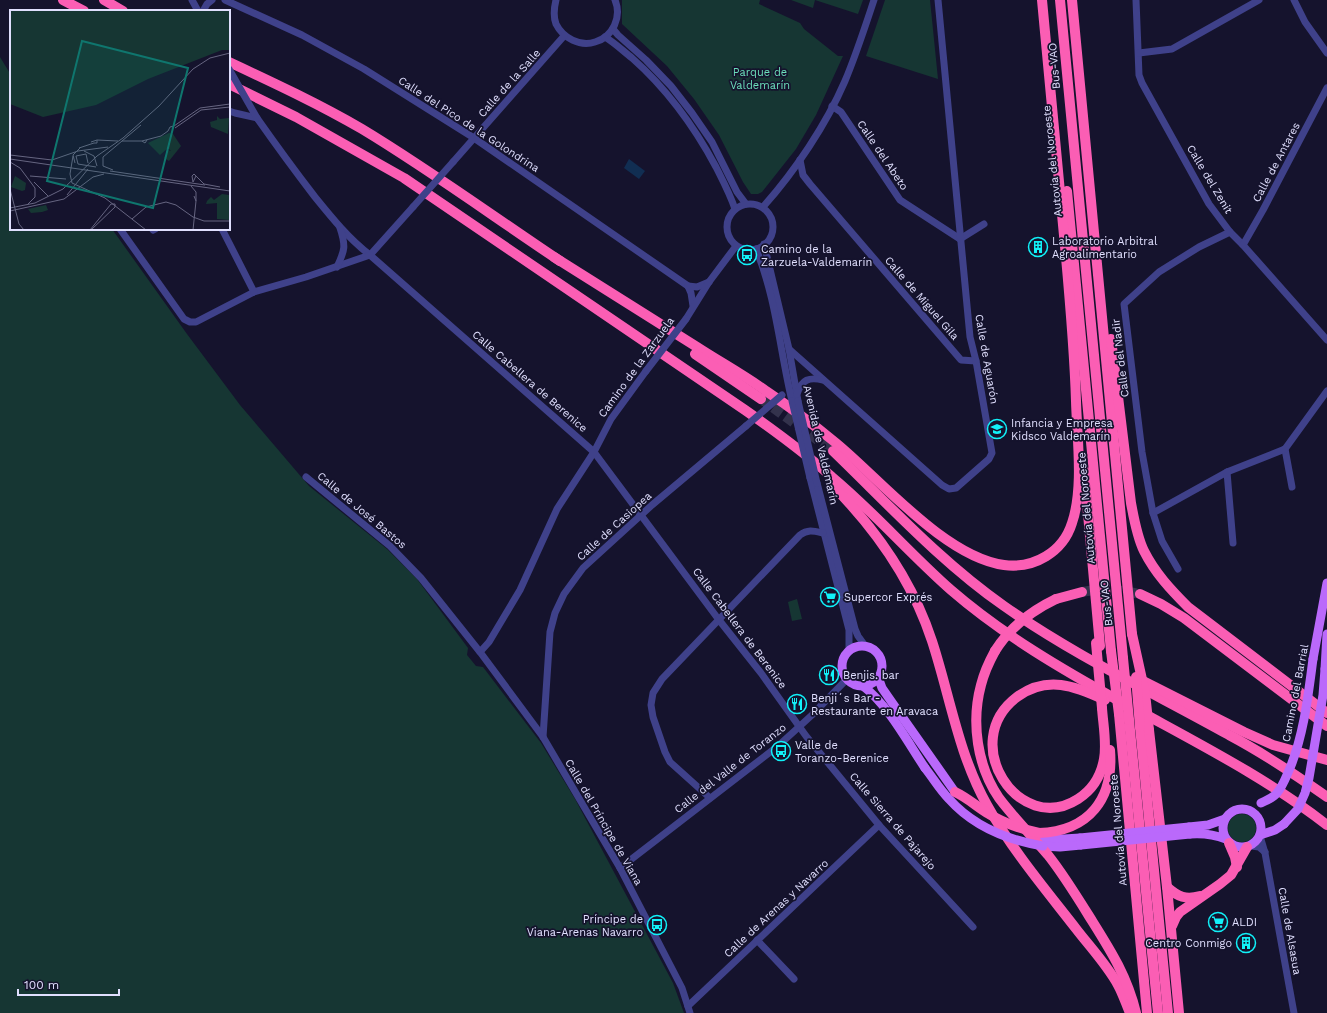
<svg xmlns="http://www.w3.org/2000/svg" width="1327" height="1013" font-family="'Work Sans',sans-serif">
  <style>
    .green { fill: #163633 }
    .water { fill: #112e52 }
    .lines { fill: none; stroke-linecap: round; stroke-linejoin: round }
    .highway-tunnel { stroke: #33324c; stroke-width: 10; stroke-dasharray: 10 5; stroke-linecap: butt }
    .minor { stroke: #3f418a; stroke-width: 7 }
    .major { stroke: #ba69fb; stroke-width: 9 }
    .highway { stroke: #fb5eb4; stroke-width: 10 }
    .minor-bridge { stroke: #3f418a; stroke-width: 7 }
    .major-bridge { stroke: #ba69fb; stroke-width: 9 }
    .highway-bridge { stroke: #fb5eb4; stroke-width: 10 }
    .labels { text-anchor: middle; stroke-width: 3.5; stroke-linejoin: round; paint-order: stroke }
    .street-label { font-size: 11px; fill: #e0dffe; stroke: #15132d }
    .park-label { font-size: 11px; fill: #6bdeba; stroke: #15132d }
    .poi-label { font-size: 11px; fill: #e0dffe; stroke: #15132d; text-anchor: start }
    .inset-road { fill: none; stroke: #666581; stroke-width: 1 }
    .view { fill: #0f766e; fill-opacity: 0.15; stroke: #0f766e; stroke-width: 2 }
    .inset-edge { fill: none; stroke: #e0dffe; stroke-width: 2 }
  </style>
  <rect width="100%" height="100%" fill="#15132d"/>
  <g class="green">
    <path d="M622 0H760L759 4 800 23 804 29 838 56H843L816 115 796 149 762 192 758 194H751L743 182 719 135 694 99 667 66 622 24Z"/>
    <path d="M791 0H863L858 14 815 0 813 8Z"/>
    <path d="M885 0H930L938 79 866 56Z"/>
    <path d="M0 57 11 75V229H112L187 334 240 405 309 486 387 549 417 579 468 648 467 655 476 666 483 667 541 743 575 799 673 983 684 1013H0Z"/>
    <path d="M797 599 802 619 792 621 788 602Z"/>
    <circle cx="1242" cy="828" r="14"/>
  </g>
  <path class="water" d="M629 159 645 171 639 179 624 168Z"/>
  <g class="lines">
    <g class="highway-tunnel">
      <path d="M761 399 833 451"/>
      <path d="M1082 592C1102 588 1121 590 1140 594"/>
    </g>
    <g class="minor">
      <path d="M192 0 198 11"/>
      <path d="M225 0 302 35 364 69 474 138 688 286"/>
      <path d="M556 0C554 8 553 16 556 24 563 38 580 47 595 42 613 37 622 17 615 0"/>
      <path d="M1136 0 1139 75 1142 83 1209 204 1230 232 1243 245 1327 340"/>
      <path d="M1294 0 1305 22 1327 53"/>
      <path d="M203 11 207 4 212 0"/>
      <path d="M613 29 618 35 646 60 671 86 692 113 712 142 737 192 746 204"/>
      <path d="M605 37C615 43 623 51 632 58 667 89 694 126 716 167 723 181 730 194 735 209"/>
      <path d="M1139 53 1172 49 1259 0"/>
      <path d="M832 106 841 112 900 200 960 239"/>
      <path d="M229 111 235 113 257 118C276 145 295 171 315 197 332 218 349 239 370 255L594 452 719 620 761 673 806 736 879 825 973 927"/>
      <path d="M800 160 803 175 810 184 961 360 976 361"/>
      <path d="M453 162 564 36"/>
      <circle cx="750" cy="227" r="23"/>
      <path d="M763 207C795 171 826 125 845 81 856 55 865 27 874 0"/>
      <path d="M120 229 184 319 190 322H196L254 292 306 277 370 255 413 207"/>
      <path d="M222 229 254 292"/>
      <path d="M153 230 155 229"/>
      <path d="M960 239 984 224"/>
      <path d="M764 244 789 349 798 401"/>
      <path d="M1243 245 1263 210 1327 88"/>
      <path d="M756 249C776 297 780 351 792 401"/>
      <path d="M337 267C345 250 346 246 340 228"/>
      <path d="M693 306 691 293 688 286 697 287 709 282"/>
      <path d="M686 319 709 282 736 246"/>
      <path d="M789 349 942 485 949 489 956 488 989 459 992 453 976 361 970 337 938 0"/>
      <path d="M797 394C802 379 809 377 823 380"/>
      <path d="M1285 449 1292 487"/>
      <path d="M1227 472 1285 449 1327 391"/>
      <path d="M306 477 390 546 421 578 480 652 543 737 620 868 682 988 690 1013"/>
      <path d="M810 478 849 630V651"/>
      <path d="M817 483 855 629 858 636 866 647"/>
      <path d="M1153 513 1227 472 1233 543"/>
      <path d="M1178 569 1162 541 1153 513 1142 452 1124 304 1159 272 1199 247 1230 232"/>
      <path d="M480 652 489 642 520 590 557 509 594 452 611 419 646 371"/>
      <path d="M543 737 550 632 555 613 564 594 583 568 652 505 746 426"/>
      <path d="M710 798 670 762 665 752 653 717 651 705 653 693 662 679 800 535C808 529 814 531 823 533"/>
      <path d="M1260 836 1265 853 1294 1013"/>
      <path d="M1251 846 1259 847 1265 852"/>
      <path d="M620 868 778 746 812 715 847 679"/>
      <path d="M757 940 794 979"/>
      <path d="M688 1006 879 825"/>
    </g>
    <g class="major">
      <circle cx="862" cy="666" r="20"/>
      <path d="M1313 659 1327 583"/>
      <path d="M1325 669 1327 634"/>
      <path d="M878 677 882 688 891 701 955 792"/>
      <path d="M863 686C888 705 907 741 925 768"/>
      <circle cx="1242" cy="828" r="19"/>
      <path d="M1189 827 1208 825 1225 819"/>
      <path d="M1190 834C1203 833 1213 834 1226 839"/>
      <path d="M1260 835 1275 830 1284 824"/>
      <path d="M1040 838 1064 839 1080 838"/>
      <path d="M1043 846 1060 847 1081 845"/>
    </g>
    <g class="highway">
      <path d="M63 0 84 11"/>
      <path d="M104 0 123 11"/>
      <path d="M1060 0 1123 658"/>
      <path d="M1072 0 1132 634"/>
      <path d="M229 62C274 83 319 104 362 129 430 170 494 217 560 261"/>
      <path d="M229 84 296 117 404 178 745 410C775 431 805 453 832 477 874 512 910 554 951 590 1003 635 1063 670 1123 703"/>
      <path d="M1067 191 1111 651"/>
      <path d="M554 257C602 287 649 317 697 347 720 362 744 375 766 391 790 407 814 425 836 443 881 480 945 557 1004 565 1034 569 1063 552 1072 523 1084 488 1077 438 1076 401 1074 335 1067 269 1061 203 1055 136 1049 68 1042 0"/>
      <path d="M1111 339 1131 503C1134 519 1137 537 1144 551 1155 573 1171 590 1188 607L1327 713"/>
      <path d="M695 354 761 399"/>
      <path d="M833 451C888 504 941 562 1004 606 1075 656 1154 693 1229 735 1263 753 1296 775 1327 797"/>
      <path d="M1084 470 1100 646"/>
      <path d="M831 484C876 529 912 580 932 641 950 696 958 753 987 805 1012 850 1046 890 1077 930 1091 948 1107 965 1118 985 1123 994 1126 1004 1130 1013"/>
      <path d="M1140 594 1161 604 1184 618 1327 726"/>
      <path d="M1056 599 1082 592"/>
      <path d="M995 651C989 662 984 673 981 685 971 722 977 766 999 798 1014 818 1032 836 1048 855 1063 874 1076 895 1089 916 1109 948 1127 975 1136 1013"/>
      <path d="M1143 681 1244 732 1273 745 1327 760"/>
      <path d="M1102 708C1103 724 1107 743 1104 759 1101 776 1092 790 1078 799 1019 837 957 742 1017 697 1047 675 1075 686 1105 700"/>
      <path d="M1141 712C1205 747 1269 780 1327 825"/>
      <path d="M1119 714 1147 1013"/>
      <path d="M1129 720 1158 1013"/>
      <path d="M1140 727 1168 1013"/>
      <path d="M1149 730 1167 887 1179 1013"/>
      <path d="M1039 833C1089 831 1114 799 1110 750"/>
      <path d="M1229 843 1235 857 1237 867"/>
      <path d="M1167 887C1178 897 1186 900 1200 896"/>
      <path d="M1172 926 1176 917 1180 912 1220 884 1231 875 1247 847"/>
    </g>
    <g class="minor-bridge">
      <path d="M229 69 257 118"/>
      <path d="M413 207 453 162"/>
      <path d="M646 371 686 319"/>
      <path d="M792 401 810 478"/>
      <path d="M798 401 817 483"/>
      <path d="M746 426 782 395"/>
    </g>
    <g class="major-bridge">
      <path d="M925 768C933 778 940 790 949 799 974 827 1007 840 1043 846"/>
      <path d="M1261 803C1267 800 1273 798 1277 793 1283 786 1286 777 1290 768 1304 734 1308 696 1313 659"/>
      <path d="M1284 824 1298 809 1305 793 1309 778 1323 695 1325 669"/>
      <path d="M1080 838 1189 827"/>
      <path d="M1081 845 1190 834"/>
    </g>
    <g class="highway-bridge">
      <path d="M1132 634 1145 693 1149 730"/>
      <path d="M1096 643 1102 708"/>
      <path d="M995 651C1010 627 1031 611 1056 599"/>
      <path d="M1111 651 1119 714"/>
      <path d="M1123 658 1129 720"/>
      <path d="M1136 677 1140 727"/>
      <path d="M955 792C968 798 977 807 989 814 1005 824 1021 829 1039 833"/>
    </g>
  </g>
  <defs>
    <g id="building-ring" transform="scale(1)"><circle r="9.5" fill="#15132d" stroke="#11f1f8" stroke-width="1.5"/><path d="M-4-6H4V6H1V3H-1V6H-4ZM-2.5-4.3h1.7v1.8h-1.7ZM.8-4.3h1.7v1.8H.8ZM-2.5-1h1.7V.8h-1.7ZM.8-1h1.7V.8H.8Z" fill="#11f1f8"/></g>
    <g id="bus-ring" transform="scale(1)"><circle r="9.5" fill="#15132d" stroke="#11f1f8" stroke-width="1.5"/><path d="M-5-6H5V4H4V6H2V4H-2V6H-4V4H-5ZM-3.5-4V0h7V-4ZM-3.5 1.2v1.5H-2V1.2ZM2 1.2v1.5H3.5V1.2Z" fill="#11f1f8"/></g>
    <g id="school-ring" transform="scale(1)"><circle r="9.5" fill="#15132d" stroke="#11f1f8" stroke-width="1.5"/><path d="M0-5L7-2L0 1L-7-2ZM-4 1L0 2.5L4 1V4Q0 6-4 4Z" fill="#11f1f8"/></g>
    <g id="supermarket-ring" transform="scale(1)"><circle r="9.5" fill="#15132d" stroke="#11f1f8" stroke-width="1.5"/><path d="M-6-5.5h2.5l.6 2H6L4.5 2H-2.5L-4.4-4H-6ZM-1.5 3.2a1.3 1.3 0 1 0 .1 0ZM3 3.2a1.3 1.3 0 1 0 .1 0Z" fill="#11f1f8"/></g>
    <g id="restaurant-ring" transform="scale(1)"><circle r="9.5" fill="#15132d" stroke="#11f1f8" stroke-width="1.5"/><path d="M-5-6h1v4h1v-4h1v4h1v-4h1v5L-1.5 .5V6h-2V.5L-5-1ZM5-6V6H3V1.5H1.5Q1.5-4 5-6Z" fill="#11f1f8"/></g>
  </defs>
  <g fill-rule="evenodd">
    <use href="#building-ring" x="1038" y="247"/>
    <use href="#bus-ring" x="747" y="255"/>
    <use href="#school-ring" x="997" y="429"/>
    <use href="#supermarket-ring" x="830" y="597"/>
    <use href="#restaurant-ring" x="829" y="675"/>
    <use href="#restaurant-ring" x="797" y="704"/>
    <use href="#bus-ring" x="781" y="751"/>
    <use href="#supermarket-ring" x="1218" y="922"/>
    <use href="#bus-ring" x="657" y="925"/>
    <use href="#building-ring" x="1246" y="943"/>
  </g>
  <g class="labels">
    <g class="street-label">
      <text transform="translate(1054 66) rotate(-95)" y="4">Bus-VAO</text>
      <text transform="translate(509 83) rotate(-48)" y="4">Calle de la Salle</text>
      <text transform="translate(469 124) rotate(33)" y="4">Calle del Pico de la Golondrina</text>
      <text transform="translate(883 155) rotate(56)" y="4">Calle del Abeto</text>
      <text transform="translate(1052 161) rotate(-96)" y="4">Autovía del Noroeste</text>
      <text transform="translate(1276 162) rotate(-62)" y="4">Calle de Antares</text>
      <text transform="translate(1210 179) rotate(59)" y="4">Calle del Zenit</text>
      <text transform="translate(922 298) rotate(49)" y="4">Calle de Miguel Gila</text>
      <text transform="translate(1120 358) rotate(-97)" y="4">Calle del Nadir</text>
      <text transform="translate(987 359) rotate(80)" y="4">Calle de Aguarón</text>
      <text transform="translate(636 367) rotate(-54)" y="4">Camino de la Zarzuela</text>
      <text transform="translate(530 381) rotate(41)" y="4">Calle Cabellera de Berenice</text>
      <text transform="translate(821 445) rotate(77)" y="4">Avenida de Valdemarín</text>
      <text transform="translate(1086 508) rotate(-95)" y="4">Autovía del Noroeste</text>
      <text transform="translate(362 510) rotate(40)" y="4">Calle de José Bastos</text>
      <text transform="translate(614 526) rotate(-42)" y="4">Calle de Casiopea</text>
      <text transform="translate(1106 603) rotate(-96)" y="4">Bus-VAO</text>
      <text transform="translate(740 628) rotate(53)" y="4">Calle Cabellera de Berenice</text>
      <text transform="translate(1295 693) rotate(-79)" y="4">Camino del Barrial</text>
      <text transform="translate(730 768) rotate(-38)" y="4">Calle del Valle de Toranzo</text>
      <text transform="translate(893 821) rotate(49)" y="4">Calle Sierra de Pajarejo</text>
      <text transform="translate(604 822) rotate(60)" y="4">Calle del Príncipe de Viana</text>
      <text transform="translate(1118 830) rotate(-95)" y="4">Autovía del Noroeste</text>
      <text transform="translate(776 908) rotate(-43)" y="4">Calle de Arenas y Navarro</text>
      <text transform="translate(1290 931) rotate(80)" y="4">Calle de Alsasua</text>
    </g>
    <g class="park-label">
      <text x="760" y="76">Parque de<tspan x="760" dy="13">Valdemarín</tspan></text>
    </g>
    <g class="poi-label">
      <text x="1052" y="245">Laboratorio Arbitral<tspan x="1052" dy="13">Agroalimentario</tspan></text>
      <text x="761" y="253">Camino de la<tspan x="761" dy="13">Zarzuela-Valdemarín</tspan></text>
      <text x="1011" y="427">Infancia y Empresa<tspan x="1011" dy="13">Kidsco Valdemarín</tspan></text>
      <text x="844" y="601">Supercor Exprés</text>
      <text x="843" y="679">Benjis. bar</text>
      <text x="811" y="702">Benji´s Bar -<tspan x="811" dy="13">Restaurante en Aravaca</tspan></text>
      <text x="795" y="749">Valle de<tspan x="795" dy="13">Toranzo-Berenice</tspan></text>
      <text x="643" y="923" text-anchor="end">Príncipe de<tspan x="643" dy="13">Viana-Arenas Navarro</tspan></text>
      <text x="1232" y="926">ALDI</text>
      <text x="1232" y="947" text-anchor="end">Centro Conmigo</text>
    </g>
  </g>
  <g transform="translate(10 10)">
    <rect width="220" height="220" fill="#15132d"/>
    <path d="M0 0H220V40H212L138 69 86 95 33 107 0 94ZM207 106 210 109 219 108 218 124 201 117 200 112 207 110ZM159 123 163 124 171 136 159 151 154 148 158 140 161 141 158 138 150 145 138 133ZM5 166 16 173 15 180 12 181 1 177ZM220 183V210L207 209V193L196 194 197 191 201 187 204 190 212 184 219 185ZM36 195 38 200 32 202 21 203 18 199Z" fill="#163633"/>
    <path class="inset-road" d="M165 118 191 100 220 97M87 130 108 131M112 131H132L135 133 137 130M132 131 151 126 158 121 160 117 164 116 190 98 220 94M81 132 87 130V133H84M69 138 84 133M74 141 84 146 87 156M0 145 42 150 68 141 98 137M63 146 60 164 62 173 95 188 136 220M0 149 220 181M0 152 10 158 25 178V187L18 194M65 153 63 145 70 138M78 153 76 144 66 146 68 154 86 157M103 160 93 156V147L131 115M100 161 195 175M184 164 186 166 183 172 182 166ZM20 166 56 169M186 166 194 174 210 177M24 172 38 186M181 176 186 182V191M0 179 9 214 14 220M57 185 78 159M0 198 25 193 53 179 87 146 113 128 149 96 183 59 200 48 220 43M0 201 54 189 83 167 94 164M183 207 194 211H220M122 209 136 197 156 192 166 195 183 207M80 220 101 194H105V197L81 220M183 220 186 191 184 186"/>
    <path class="view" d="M72 31 178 58 143 198 37 171Z"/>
    <rect width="220" height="220" class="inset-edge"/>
  </g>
  <path d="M18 989v6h101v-6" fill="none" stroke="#e0dffe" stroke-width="2"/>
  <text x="24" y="989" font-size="12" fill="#e0dffe" stroke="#15132d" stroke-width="3" paint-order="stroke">100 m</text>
</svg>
